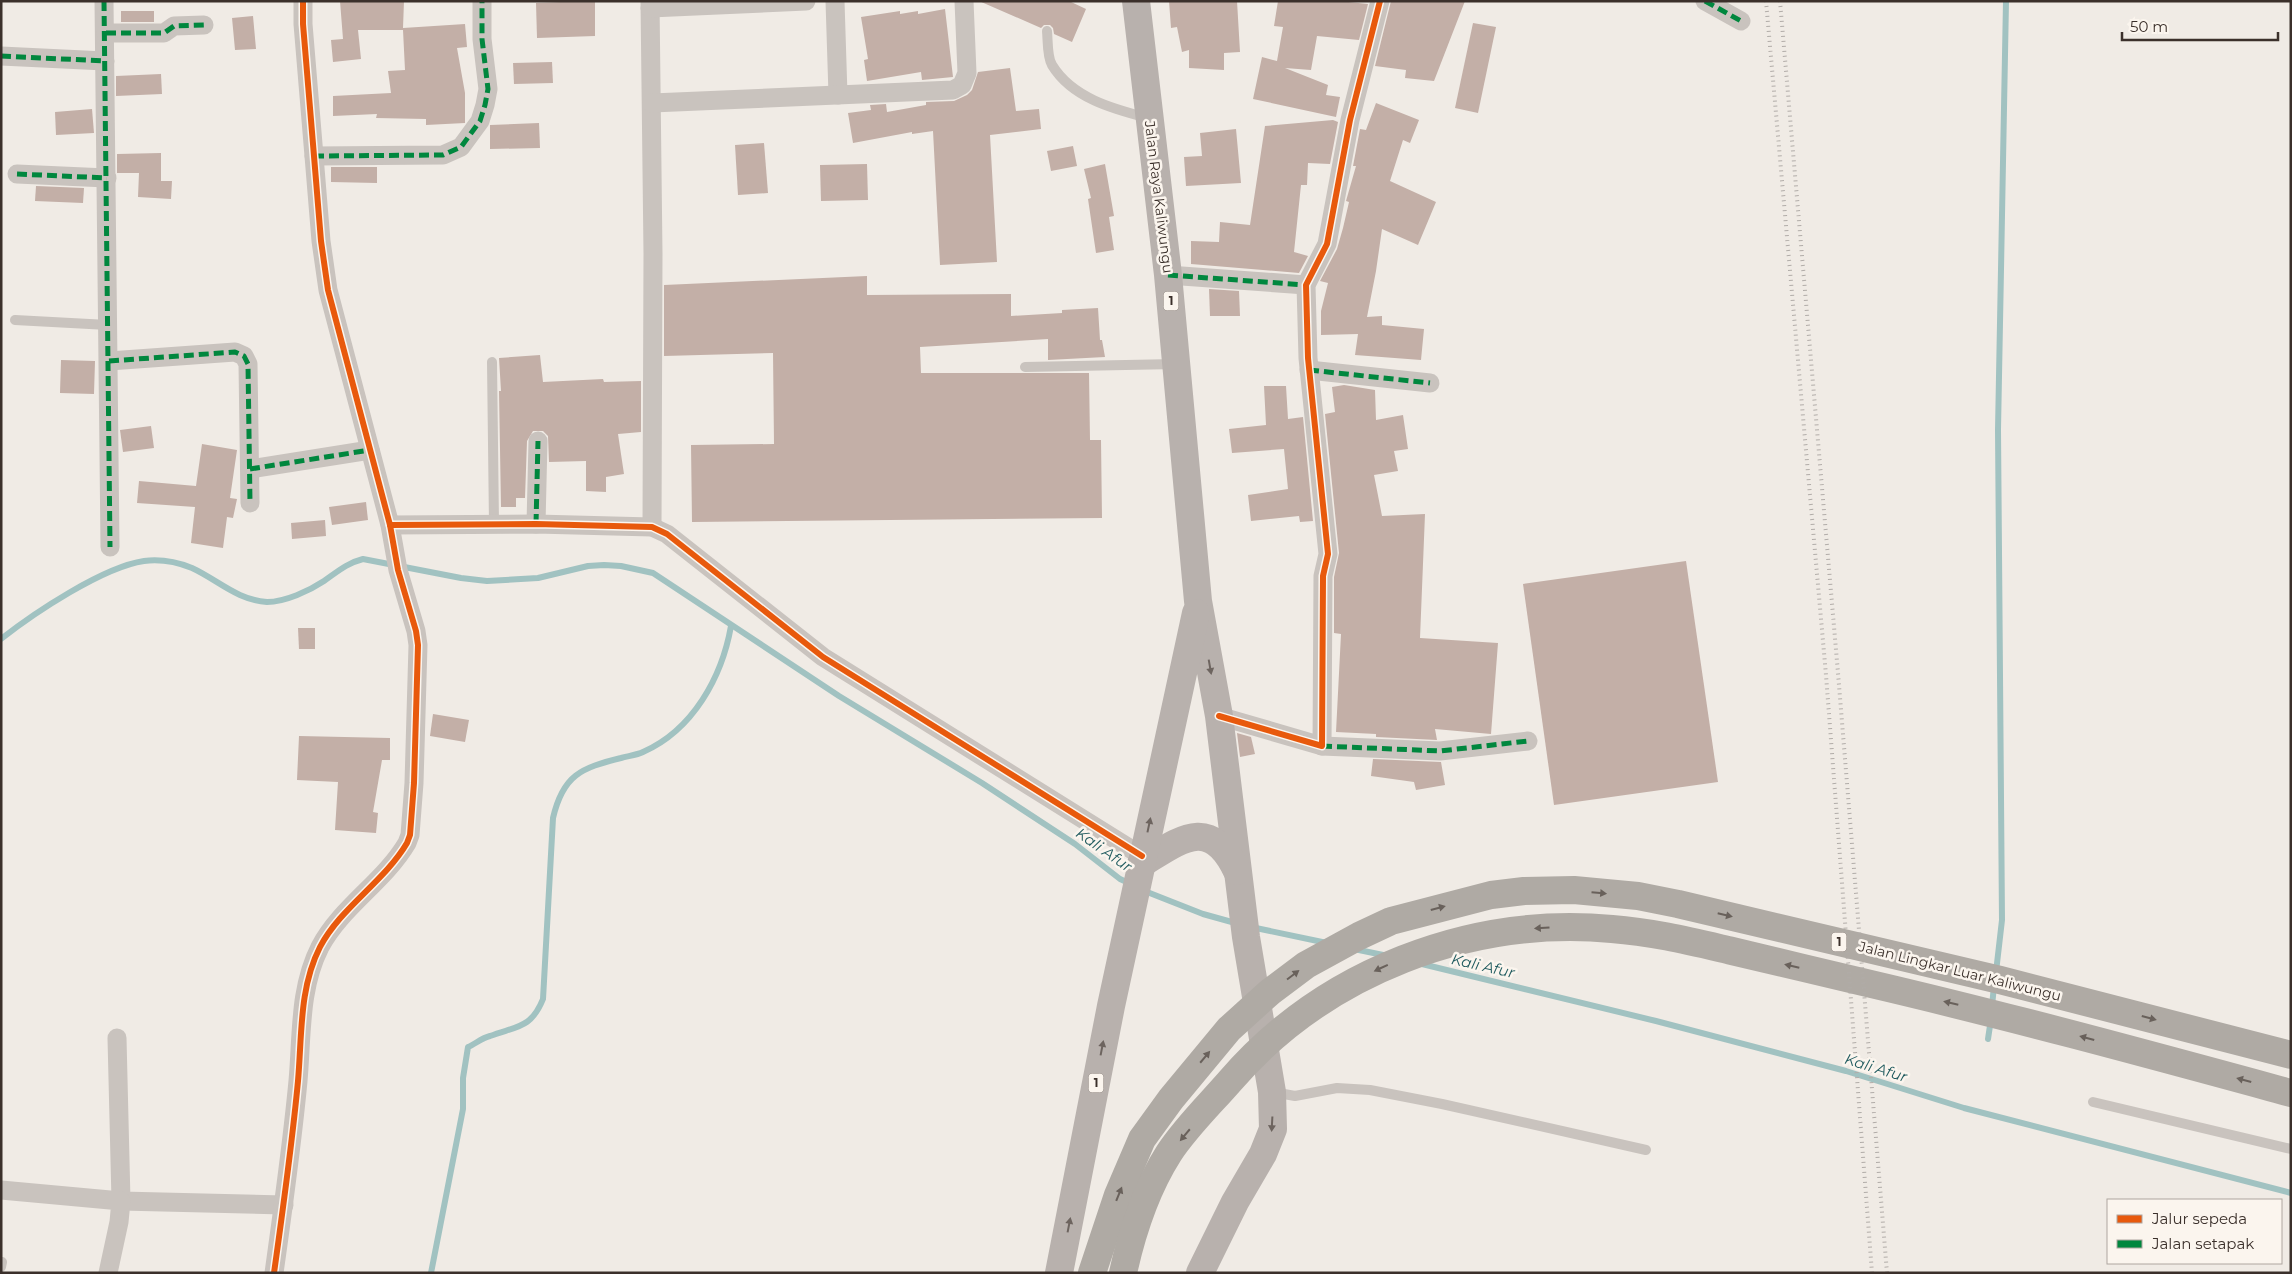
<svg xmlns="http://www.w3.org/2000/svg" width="2292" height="1274" font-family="Montserrat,sans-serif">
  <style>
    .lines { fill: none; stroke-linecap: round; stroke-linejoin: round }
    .stream { stroke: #a1c2c1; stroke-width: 6 }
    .building { fill: #c3afa7 }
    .lane { stroke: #c9c3be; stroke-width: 10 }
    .street { stroke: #c9c3be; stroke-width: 19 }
    .primary { stroke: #b8b1ad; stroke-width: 28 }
    .highway { stroke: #afaaa4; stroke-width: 28 }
    .rail { stroke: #b1aca8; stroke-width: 4; stroke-dasharray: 1 4; stroke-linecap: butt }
    .quiet { stroke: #00873e; stroke-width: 5; stroke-dasharray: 10 5; stroke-linecap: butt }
    .cycleway-casing { stroke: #fbf5ee; stroke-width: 9 }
    .cycleway { stroke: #e8590c; stroke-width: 6 }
    .oneway { fill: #6d645f }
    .oneway2 { fill: #69615b }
    .labels { text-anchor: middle; stroke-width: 5; stroke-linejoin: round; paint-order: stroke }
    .shield { fill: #fbf5ee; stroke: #756b66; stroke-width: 1 }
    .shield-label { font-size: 12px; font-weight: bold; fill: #3b302b }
    .street-label { font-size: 14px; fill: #3b302b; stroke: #fbf5ee }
    .water-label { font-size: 15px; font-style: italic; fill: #1f5a5e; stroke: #fbf5ee }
  </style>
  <rect width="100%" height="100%" fill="#f0ebe5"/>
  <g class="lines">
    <g class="stream">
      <path d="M1 639C34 613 103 567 144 561 160 559 177 562 192 568 218 580 237 600 267 602 285 602 309 591 324 581 337 572 347 563 363 559L461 578 487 581 538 578 588 566 604 565 621 566 653 573 839 696 982 783 1075 844 1120 879 1131 884"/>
      <path d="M1142 890 1203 914 1239 924"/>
      <path d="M1251 927 1327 943"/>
      <path d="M1354 949 1388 956"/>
      <path d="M1422 964 1656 1021 1846 1071 1964 1108 2291 1193"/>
      <path d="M1996 972 2002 920 1998 430 2006 1"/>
      <path d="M1992 1007 1994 985"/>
      <path d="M1988 1039 1991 1019"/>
      <path d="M431 1273 463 1109V1078L468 1047C475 1044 482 1038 490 1036 516 1026 531 1029 543 999L553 818C563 775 581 768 621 758 628 756 637 755 643 752 693 730 722 677 731 626"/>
    </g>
  </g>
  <g class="building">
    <path d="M340 1H404L403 28 465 24 467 47 457 48 465 93V123L426 125V119L376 118 377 114 333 116V96L391 93 388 71 405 70 403 30H358L361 59 333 62 331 40 343 39Z"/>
    <path d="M585 1H595V36L537 38 536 3Z"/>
    <path d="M979 1H1069L1086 9 1072 42 1054 34 1053 28 1050 25H1044L1041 28Z"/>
    <path d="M1169 1H1237L1240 52 1224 53V70L1189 68V50L1182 52 1177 27 1171 28Z"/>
    <path d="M1278 1H1339L1368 4 1359 40 1317 36 1311 70 1285 68 1328 85 1326 95 1340 97 1336 117 1253 99 1262 57 1277 61 1283 27 1274 26Z"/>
    <path d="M1391 1H1465L1434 81 1405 78 1406 70 1375 66Z"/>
    <path d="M945 9 953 77 922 80 921 72 867 81 864 60 868 59 861 17 900 11V14L918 11V14Z"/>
    <rect x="121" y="11" width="33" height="11"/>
    <path d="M253 16 256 49 235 50 232 18Z"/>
    <path d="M1473 23 1496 27 1478 113 1455 108Z"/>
    <path d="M552 62 553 83 514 84 513 63Z"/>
    <path d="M1010 68 1016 111 1039 109 1041 129 990 135 997 262 940 265 933 131 912 134V132L853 143 848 113 871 110 870 105 886 104 887 112 926 105V102L954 101 967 95 972 90 978 72Z"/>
    <path d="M161 74 162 94 116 96V76Z"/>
    <path d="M1376 103 1419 120 1410 143 1403 140 1390 181 1436 202 1418 245 1382 229 1376 271 1367 317 1382 316V325L1424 329 1421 360 1355 355 1358 334 1321 335V311L1328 283 1320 281 1337 249 1343 228 1349 202 1346 201 1356 166H1353L1360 129 1366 130Z"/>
    <path d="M92 109 94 133 56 135 55 112Z"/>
    <path d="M1333 120 1338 122 1330 164 1308 163 1307 185H1301L1294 252 1308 256 1299 273 1191 264V241L1219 242 1220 222 1250 225 1265 126Z"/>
    <path d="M539 123 540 148 490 149V125Z"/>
    <path d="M1236 129 1241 183 1186 186 1184 157 1202 156 1200 133Z"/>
    <path d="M764 143 768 193 738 195 735 145Z"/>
    <path d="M1073 146 1077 166 1051 171 1047 151Z"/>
    <path d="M161 153V181H172L171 199 138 197 139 173H117V154Z"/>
    <path d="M867 164 868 200 821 201 820 165Z"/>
    <path d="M1105 164 1114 216 1109 217 1114 250 1096 253 1088 199 1091 198 1084 169Z"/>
    <path d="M331 167H377V183L331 182Z"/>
    <path d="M36 186 84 188 83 203 35 201Z"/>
    <path d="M867 276V295L1011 294V316L1062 313V310L1098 308 1100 340H1102L1105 357 1048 360V339L920 347 921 373H1089L1090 440H1101L1102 518 692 522 691 445 774 444 773 353 664 356V285Z"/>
    <path d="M1209 289 1239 291 1240 316H1210Z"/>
    <path d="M540 355 543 382 603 379 604 382 641 381V432L618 434 624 474 606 477V492L586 491V461L549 462 548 436 543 431H533L527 441 525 498H516V507H501L499 391H501L499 358Z"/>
    <path d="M61 360 95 361 94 394 60 393Z"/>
    <path d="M1344 385 1375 390 1376 420 1403 415 1408 449 1394 451 1398 471 1374 475 1382 516 1425 514 1420 638 1498 643 1491 734 1435 729 1437 740 1376 737V734L1336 732 1341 634 1334 633V577L1339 553 1325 414 1335 412 1332 387Z"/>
    <path d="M1264 386H1286L1288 419 1303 417 1313 521 1300 522 1299 516 1251 521 1248 495 1288 489 1284 449 1232 453 1229 429 1266 425Z"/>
    <path d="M151 426 154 448 123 452 120 430Z"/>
    <path d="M202 444 237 450 230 498 237 499 233 518 227 517 223 548 191 543 195 507 137 503 139 481 196 486Z"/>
    <path d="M366 502 368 520 332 525 329 507Z"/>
    <path d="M325 520 326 536 292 539 291 523Z"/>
    <path d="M1686 561 1718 782 1554 805 1523 584Z"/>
    <path d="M298 628H315V649H299Z"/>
    <path d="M433 714 469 720 465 742 430 736Z"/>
    <path d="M1237 733 1251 737 1255 754 1240 757Z"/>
    <path d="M299 736 390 738V760H382L373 812 378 813 376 833 335 830 338 782 297 780Z"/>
    <path d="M1373 759 1441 762 1445 785 1416 790 1414 782 1371 776Z"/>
  </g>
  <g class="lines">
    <g class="lane">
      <path d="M1047 31C1048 41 1047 57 1052 65 1072 98 1113 109 1148 118"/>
      <path d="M15 320 108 325"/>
      <path d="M492 362 494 524"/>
      <path d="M1025 367 1176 364"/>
      <path d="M1273 1092 1295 1096 1337 1088 1370 1090 1442 1104 1646 1150"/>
      <path d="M2093 1102 2291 1149"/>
      <path d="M1 1267 2 1262"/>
    </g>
    <g class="street">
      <path d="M104 1 110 547"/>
      <path d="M650 1 653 254 652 527"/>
      <path d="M835 1 838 95"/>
      <path d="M1705 1 1741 21"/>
      <path d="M650 8 806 1"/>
      <path d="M106 33H164L174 26 204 25"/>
      <path d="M1 56 105 61"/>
      <path d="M652 103 953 90 962 85 967 73 964 1"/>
      <path d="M314 156 443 155 461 147 480 121 485 105 488 89 482 39V1"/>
      <path d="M17 174 107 178"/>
      <path d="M1168 275 1306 285"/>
      <path d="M109 361 235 352 244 356 248 364 250 503"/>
      <path d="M1309 370 1430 383"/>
      <path d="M250 469 370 450"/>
      <path d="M536 524 538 441"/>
      <path d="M390 525 536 524 652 527 667 534 823 657 1142 856"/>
      <path d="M1219 716 1322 746 1323 576 1328 554 1308 358 1306 285 1327 244 1350 120 1380 1"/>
      <path d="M1322 746 1440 751 1528 741"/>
      <path d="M117 1038 121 1201 284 1205"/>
      <path d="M1 1190 121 1201 119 1222 108 1273"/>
      <path d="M274 1273C283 1209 292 1145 298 1081 302 1036 299 988 320 947 341 907 384 882 407 843L410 835 414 783 418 645 416 631 398 570 390 525 328 290 321 241 314 156 303 24V1"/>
    </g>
    <g class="primary">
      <path d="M1136 1 1168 275 1198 601 1219 716 1246 937 1272 1092 1273 1129 1263 1154 1235 1202 1200 1273"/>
      <path d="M1141 864C1180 840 1210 814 1237 871"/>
      <path d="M1059 1273 1111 1006 1196 613"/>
    </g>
    <g class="highway">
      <path d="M1092 1273 1118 1195 1142 1139 1171 1099 1229 1029 1270 992 1306 965 1359 936 1391 921 1491 895 1524 891 1574 890 1638 896 1678 904 2000 980 2291 1055"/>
      <path d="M1123 1273C1132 1232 1146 1189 1169 1153 1186 1127 1210 1104 1230 1081 1324 972 1470 916 1612 929 1653 932 1693 942 1732 951 1778 962 1825 973 1871 984 2012 1017 2151 1055 2291 1093"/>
    </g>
    <g class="rail">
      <path d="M1766 1 1826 675 1872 1273"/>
      <path d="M1780 1 1838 673 1887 1273"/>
    </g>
    <g class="quiet">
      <path d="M104 1 110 547"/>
      <path d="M1705 1 1741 21"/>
      <path d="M106 33H164L174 26 204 25"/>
      <path d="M1 56 105 61"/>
      <path d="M314 156 443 155 461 147 480 121 485 105 488 89 482 39V1"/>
      <path d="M17 174 107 178"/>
      <path d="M1168 275 1306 285V290"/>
      <path d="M109 361 235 352 244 356 248 364 250 503"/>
      <path d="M1309 370 1430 383"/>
      <path d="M250 469 370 450"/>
      <path d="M536 524 538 441"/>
      <path d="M1322 746 1440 751 1528 741"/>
    </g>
    <g class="cycleway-casing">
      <g id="cycleway">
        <path d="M390 525 536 524 652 527 667 534 823 657 1142 856"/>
        <path d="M1219 716 1322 746 1323 576 1328 554 1308 358 1306 285 1327 244 1350 120 1380 1"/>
        <path d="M274 1273C283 1209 292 1145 298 1081 302 1036 299 988 320 947 341 907 384 882 407 843L410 835 414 783 418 645 416 631 398 570 390 525 328 290 321 241 314 156 303 24V1"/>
      </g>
    </g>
    <use href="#cycleway" class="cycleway"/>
  </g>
  <defs><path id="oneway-solid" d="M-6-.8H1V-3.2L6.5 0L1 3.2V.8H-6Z" transform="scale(1.25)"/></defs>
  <g class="oneway">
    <use href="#oneway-solid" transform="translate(1210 667) rotate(80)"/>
    <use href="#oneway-solid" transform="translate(1149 825) rotate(-78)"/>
    <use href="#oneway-solid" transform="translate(1102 1048) rotate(-79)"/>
    <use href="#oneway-solid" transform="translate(1272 1124) rotate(93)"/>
    <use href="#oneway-solid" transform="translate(1069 1225) rotate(-79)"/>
  </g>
  <g class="oneway2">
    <use href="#oneway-solid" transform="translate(1599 893) rotate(5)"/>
    <use href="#oneway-solid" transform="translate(1438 908) rotate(-15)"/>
    <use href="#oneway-solid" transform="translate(1725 915) rotate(13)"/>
    <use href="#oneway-solid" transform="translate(1542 928) rotate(176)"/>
    <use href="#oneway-solid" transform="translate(1792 966) rotate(-167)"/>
    <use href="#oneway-solid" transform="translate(1381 968) rotate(155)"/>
    <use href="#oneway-solid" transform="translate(1293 975) rotate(-37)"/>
    <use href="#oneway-solid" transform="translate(1951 1003) rotate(-167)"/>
    <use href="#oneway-solid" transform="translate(2149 1018) rotate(15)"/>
    <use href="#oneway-solid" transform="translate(2087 1038) rotate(-165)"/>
    <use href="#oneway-solid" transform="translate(1205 1057) rotate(-50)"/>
    <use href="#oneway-solid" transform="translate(2244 1080) rotate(-165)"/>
    <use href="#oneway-solid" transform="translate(1185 1135) rotate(130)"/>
    <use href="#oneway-solid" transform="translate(1119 1194) rotate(-68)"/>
  </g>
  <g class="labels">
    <g class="shield">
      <rect x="1163.5" y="291.5" width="15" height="19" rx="4"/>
      <rect x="1831.5" y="932.5" width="15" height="19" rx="4"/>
      <rect x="1088.5" y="1073.5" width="15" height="19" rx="4"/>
    </g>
    <g class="shield-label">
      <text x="1171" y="305">1</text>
      <text x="1839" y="946">1</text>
      <text x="1096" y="1087">1</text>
    </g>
    <g class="street-label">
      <text transform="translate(1159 197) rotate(83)" y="5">Jalan Raya Kaliwungu</text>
      <text transform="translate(1960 971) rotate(14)" y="5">Jalan Lingkar Luar Kaliwungu</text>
    </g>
    <g class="water-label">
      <text transform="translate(1104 850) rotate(35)" y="5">Kali Afur</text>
      <text transform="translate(1483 966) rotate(13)" y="5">Kali Afur</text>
      <text transform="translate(1876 1068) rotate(17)" y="5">Kali Afur</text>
    </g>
  </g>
  <rect width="2292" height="1274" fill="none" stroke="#3b302b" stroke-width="5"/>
  <rect x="2107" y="1199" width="175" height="65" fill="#fbf5ee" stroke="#aea6a0"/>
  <rect x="2117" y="1215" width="25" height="8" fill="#e8590c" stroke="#aea6a0"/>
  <text x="2152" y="1224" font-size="15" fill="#3b302b">Jalur sepeda</text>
  <rect x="2117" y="1240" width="25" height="8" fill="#00873e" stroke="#aea6a0"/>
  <text x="2152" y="1249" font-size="15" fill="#3b302b">Jalan setapak</text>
  <path d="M2122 32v8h156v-8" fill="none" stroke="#3b302b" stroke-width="2.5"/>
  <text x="2130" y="32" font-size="15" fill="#3b302b" stroke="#fbf5ee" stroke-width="4" paint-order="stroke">50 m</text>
</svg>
